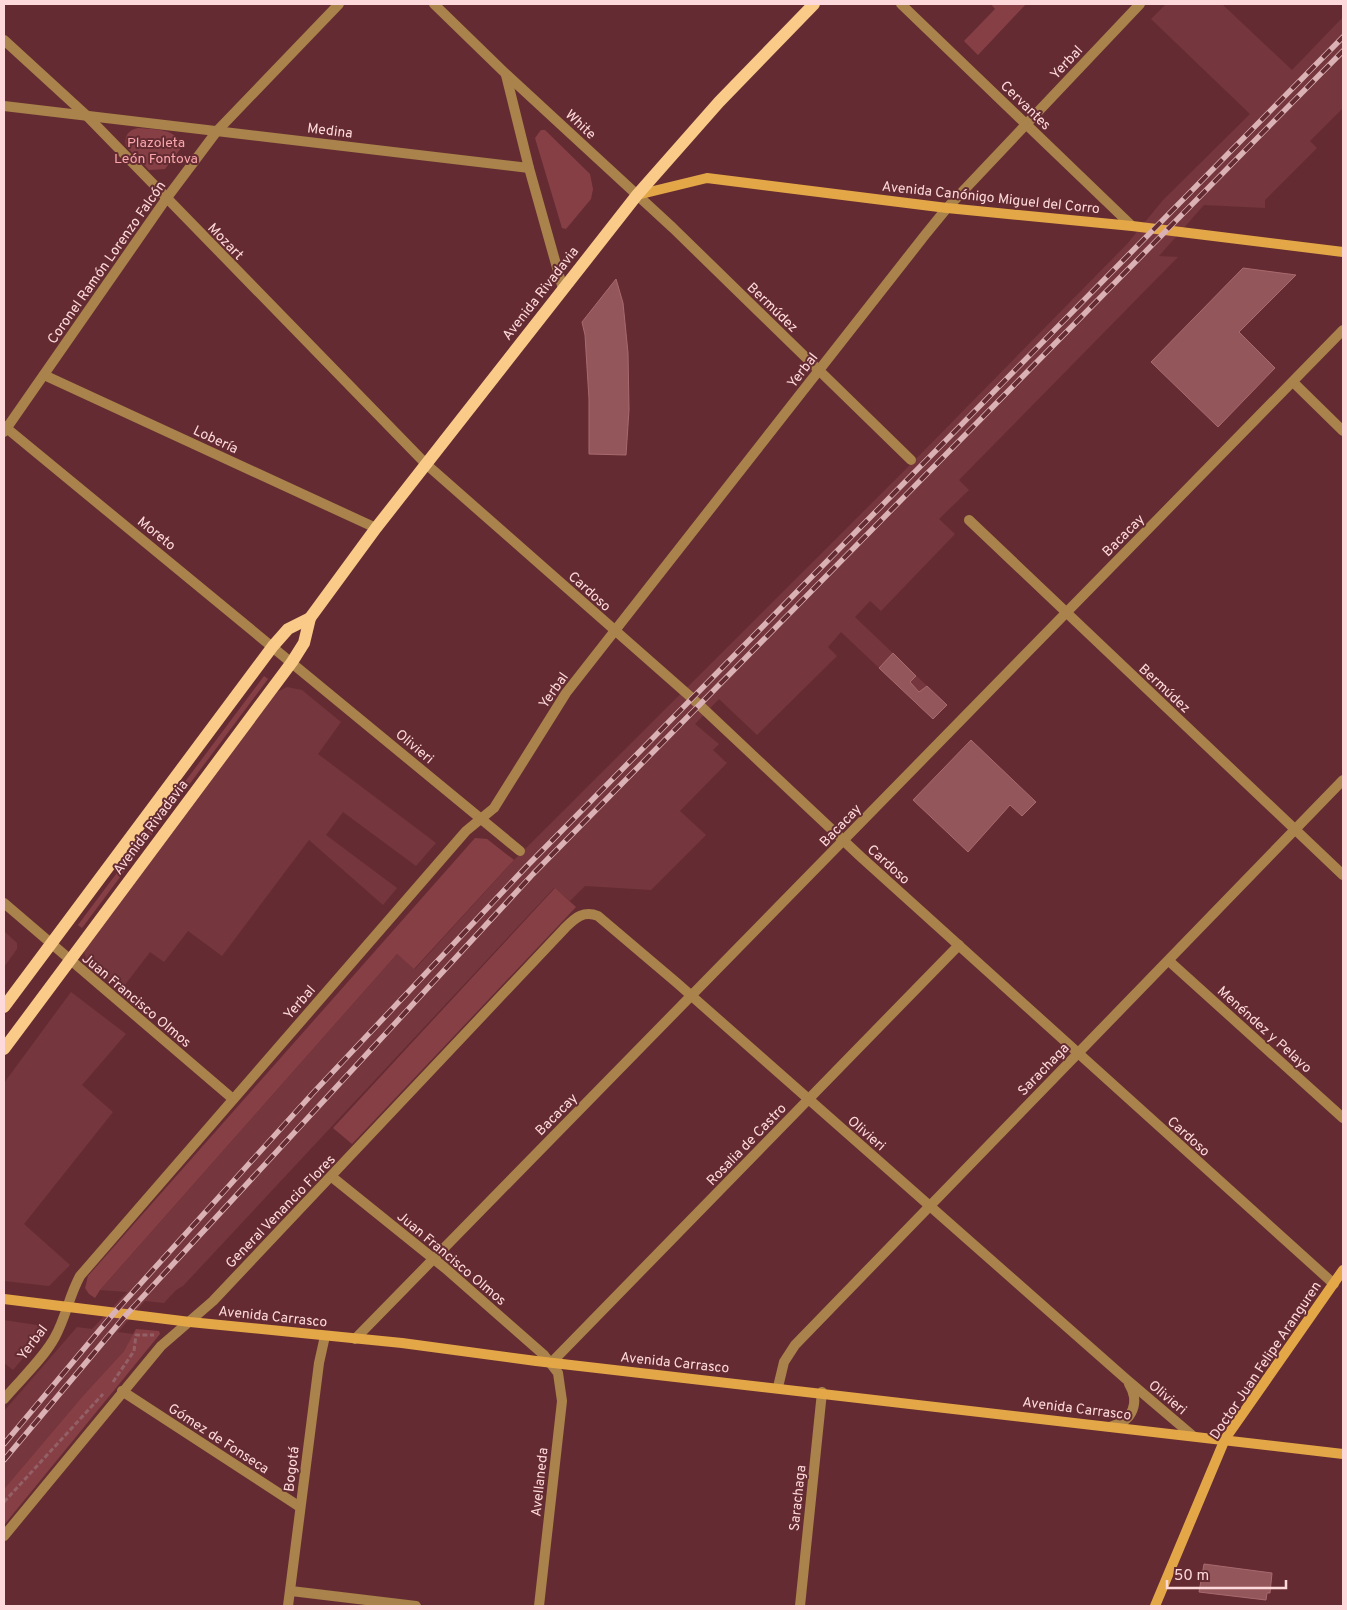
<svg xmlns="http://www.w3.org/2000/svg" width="1347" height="1610" font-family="Overpass,sans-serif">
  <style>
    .built { fill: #75363d }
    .green { fill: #873f46 }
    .building { fill: #93565a; stroke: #a96a6e }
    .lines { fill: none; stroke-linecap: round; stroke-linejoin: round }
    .path { stroke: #926065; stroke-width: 3; stroke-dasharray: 5 2.5; stroke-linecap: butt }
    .street { stroke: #a9834b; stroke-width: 10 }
    .secondary { stroke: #e4a747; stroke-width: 10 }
    .primary { stroke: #f9ca88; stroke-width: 12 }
    .rail-casing { stroke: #dab1b4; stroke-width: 5.5 }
    .rail { stroke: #642c32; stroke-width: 4; stroke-dasharray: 11; stroke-linecap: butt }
    .labels { text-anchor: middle; stroke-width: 4; stroke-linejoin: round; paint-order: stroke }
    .street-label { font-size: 14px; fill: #fed9db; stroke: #642c32 }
    .park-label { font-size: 14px; fill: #faa7ac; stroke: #642c32 }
  </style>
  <rect width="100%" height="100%" fill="#642c32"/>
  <g class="built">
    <path d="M1166 4H1222L1292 70 1343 17V108L1310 141 1317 148 1265 200V208L1204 205 1159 256 1178 257 959 480 969 490 939 519 955 534 881 611 870 601 855 617 947 705 933 719 841 632 828 647 837 656 757 735 719 699 695 724 719 744 713 750 727 763 680 811 706 835 651 890 585 886 570 901 554 888 183 1286 176 1290 164 1303 145 1301 118 1332 134 1334 124 1351 82 1397 4 1489V1411L77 1327 92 1329 127 1292 100 1290 397 954 415 969 514 860 905 470 1127 244 1163 200 1250 114 1151 19Z"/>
    <path d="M287 687 302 690 341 722 318 754 436 843 416 866 343 812 326 835 397 888 383 905 309 840 222 956 188 931 164 962 150 952 121 990 88 964 83 949 277 692Z"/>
    <path d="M4 931 17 943V949L4 967Z"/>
    <path d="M71 992 126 1034 82 1085 113 1112 24 1224 70 1265 49 1286 4 1281V1083Z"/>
    <path d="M4 1320 43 1326 46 1331 13 1370 4 1363Z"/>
  </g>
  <g class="green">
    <path d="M991 4H1026L978 55 964 41 995 9Z"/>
    <path d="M138 128C155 130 178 127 181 148L165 169 149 170 126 146C124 136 128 130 138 128Z"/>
    <path d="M541 130H545L590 174 593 189 591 199 566 229 562 228 535 138Z"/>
    <path d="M264 676 268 679 82 928 78 925Z"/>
    <path d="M475 838 487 839 514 860 414 969 397 954 100 1290 95 1298 89 1294 85 1288 88 1276Z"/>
    <path d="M555 888 576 907 352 1144 333 1128Z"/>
    <path d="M136 1329 159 1331 160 1334 4 1525V1489L82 1397 124 1351Z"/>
  </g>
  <g class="building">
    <path d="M1243 268 1296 275 1239 332 1275 368 1218 427 1151 362Z"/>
    <path d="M616 279 623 303 628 353 629 410 626 455 589 454V399L585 335 582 322Z"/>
    <path d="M893 653 916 676 910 682 919 692 927 686 947 705 933 719 879 668Z"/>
    <path d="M971 740 1036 802 1022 816 1010 805 968 852 913 800Z"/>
    <path d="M1204 1564 1272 1573 1270 1593H1267L1266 1600 1199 1592Z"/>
  </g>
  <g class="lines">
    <g class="path">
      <path d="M113 1382 134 1351 136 1335H154"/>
      <path d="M4 1502 103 1394"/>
    </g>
    <g class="street">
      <path d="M434 4 506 74 673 228 911 460"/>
      <path d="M901 4 1132 226"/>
      <path d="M4 40 87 116 426 464 693 699 861 857 1334 1284"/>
      <path d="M506 75 529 168 563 289"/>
      <path d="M4 106 529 168"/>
      <path d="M44 375 376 528"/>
      <path d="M1293 382 1343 431"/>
      <path d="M4 426 520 851"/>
      <path d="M4 432 166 199 217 131 339 4"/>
      <path d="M969 520 1343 875"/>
      <path d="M4 903 233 1099"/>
      <path d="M1169 961 1343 1118"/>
      <path d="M332 1177 445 1268 544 1355 558 1373 562 1401 539 1606"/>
      <path d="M355 1339 1343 330"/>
      <path d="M552 1362 959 945"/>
      <path d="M778 1387 784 1362 795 1345 1343 780"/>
      <path d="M122 1391 300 1507"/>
      <path d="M4 1399C20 1380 43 1359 55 1337 66 1317 69 1296 80 1276L466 831 494 808 566 693 925 235 947 208 1140 4"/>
      <path d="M1112 1426C1133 1421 1140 1402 1129 1384"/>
      <path d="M4 1536 161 1346 213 1301 566 927C575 918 584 910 598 916L677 983 1126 1379 1193 1436"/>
      <path d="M291 1591 416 1606"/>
      <path d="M288 1606 319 1363 325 1336"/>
      <path d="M800 1606 822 1392"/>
    </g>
    <g class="secondary">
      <path d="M637 195 707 178 947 208 1132 226 1343 252"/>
      <path d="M4 1299 190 1322 402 1343 536 1361 1343 1454"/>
      <path d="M1155 1606 1225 1439 1343 1270"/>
    </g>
    <g class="primary">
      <path d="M4 1007 273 646 288 629 310 618"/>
      <path d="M4 1049 292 662 304 643 310 618 376 528 637 195 719 102 814 4"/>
    </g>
    <g class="rail-casing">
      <g id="rail">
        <path d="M4 1444 114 1313 313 1093 526 867 1343 37"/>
        <path d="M4 1460 126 1315 533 874 1343 51"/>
      </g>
    </g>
    <use href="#rail" class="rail"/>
  </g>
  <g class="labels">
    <g class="street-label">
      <text transform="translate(1066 62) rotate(-47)" y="5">Yerbal</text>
      <text transform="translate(1026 105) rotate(44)" y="5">Cervantes</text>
      <text transform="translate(581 124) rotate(43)" y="5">White</text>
      <text transform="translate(330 130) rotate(7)" y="5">Medina</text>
      <text transform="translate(991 197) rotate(6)" y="5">Avenida Canónigo Miguel del Corro</text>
      <text transform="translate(226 241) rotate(46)" y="5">Mozart</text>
      <text transform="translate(106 262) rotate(-55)" y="5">Coronel Ramón Lorenzo Falcón</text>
      <text transform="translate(540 293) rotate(-52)" y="5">Avenida Rivadavia</text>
      <text transform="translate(773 307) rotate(44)" y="5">Bermúdez</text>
      <text transform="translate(802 370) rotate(-52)" y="5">Yerbal</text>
      <text transform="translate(216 439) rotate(25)" y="5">Lobería</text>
      <text transform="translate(157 533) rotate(39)" y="5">Moreto</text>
      <text transform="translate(1123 535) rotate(-45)" y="5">Bacacay</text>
      <text transform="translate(590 591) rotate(42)" y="5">Cardoso</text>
      <text transform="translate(1165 688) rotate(43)" y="5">Bermúdez</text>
      <text transform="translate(553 690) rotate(-55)" y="5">Yerbal</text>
      <text transform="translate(415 746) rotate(40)" y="5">Olivieri</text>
      <text transform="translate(840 825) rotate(-46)" y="5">Bacacay</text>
      <text transform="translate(150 827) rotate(-53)" y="5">Avenida Rivadavia</text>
      <text transform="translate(889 864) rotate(42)" y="5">Cardoso</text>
      <text transform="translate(137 1000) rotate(40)" y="5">Juan Francisco Olmos</text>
      <text transform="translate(299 1002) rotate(-49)" y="5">Yerbal</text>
      <text transform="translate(1265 1029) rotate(42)" y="5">Menéndez y Pelayo</text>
      <text transform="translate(1043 1069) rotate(-46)" y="5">Sarachaga</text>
      <text transform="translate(556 1114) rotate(-45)" y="5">Bacacay</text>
      <text transform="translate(867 1133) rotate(41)" y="5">Olivieri</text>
      <text transform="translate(1189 1136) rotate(42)" y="5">Cardoso</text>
      <text transform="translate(746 1144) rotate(-46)" y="5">Rosalia de Castro</text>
      <text transform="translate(280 1211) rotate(-46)" y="5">General Venancio Flores</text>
      <text transform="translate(452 1258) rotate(40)" y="5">Juan Francisco Olmos</text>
      <text transform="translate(273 1316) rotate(6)" y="5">Avenida Carrasco</text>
      <text transform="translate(32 1342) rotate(-53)" y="5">Yerbal</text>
      <text transform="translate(1265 1360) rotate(-56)" y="5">Doctor Juan Felipe Aranguren</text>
      <text transform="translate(675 1362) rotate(6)" y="5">Avenida Carrasco</text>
      <text transform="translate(1168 1397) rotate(40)" y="5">Olivieri</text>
      <text transform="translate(1077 1408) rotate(7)" y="5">Avenida Carrasco</text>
      <text transform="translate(219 1438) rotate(33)" y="5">Gómez de Fonseca</text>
      <text transform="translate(291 1469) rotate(-83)" y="5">Bogotá</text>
      <text transform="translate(539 1482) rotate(-84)" y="5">Avellaneda</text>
      <text transform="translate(797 1498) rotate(-84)" y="5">Sarachaga</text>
    </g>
    <g class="park-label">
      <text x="156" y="147">Plazoleta<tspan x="156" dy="16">León Fontova</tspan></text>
    </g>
  </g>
  <rect width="1347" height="1610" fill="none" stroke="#fed9db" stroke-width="10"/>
  <path d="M1167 1580v8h119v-8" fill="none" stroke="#fed9db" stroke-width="2.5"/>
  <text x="1174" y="1580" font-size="15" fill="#fed9db" stroke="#642c32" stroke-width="4" paint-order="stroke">50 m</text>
</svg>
